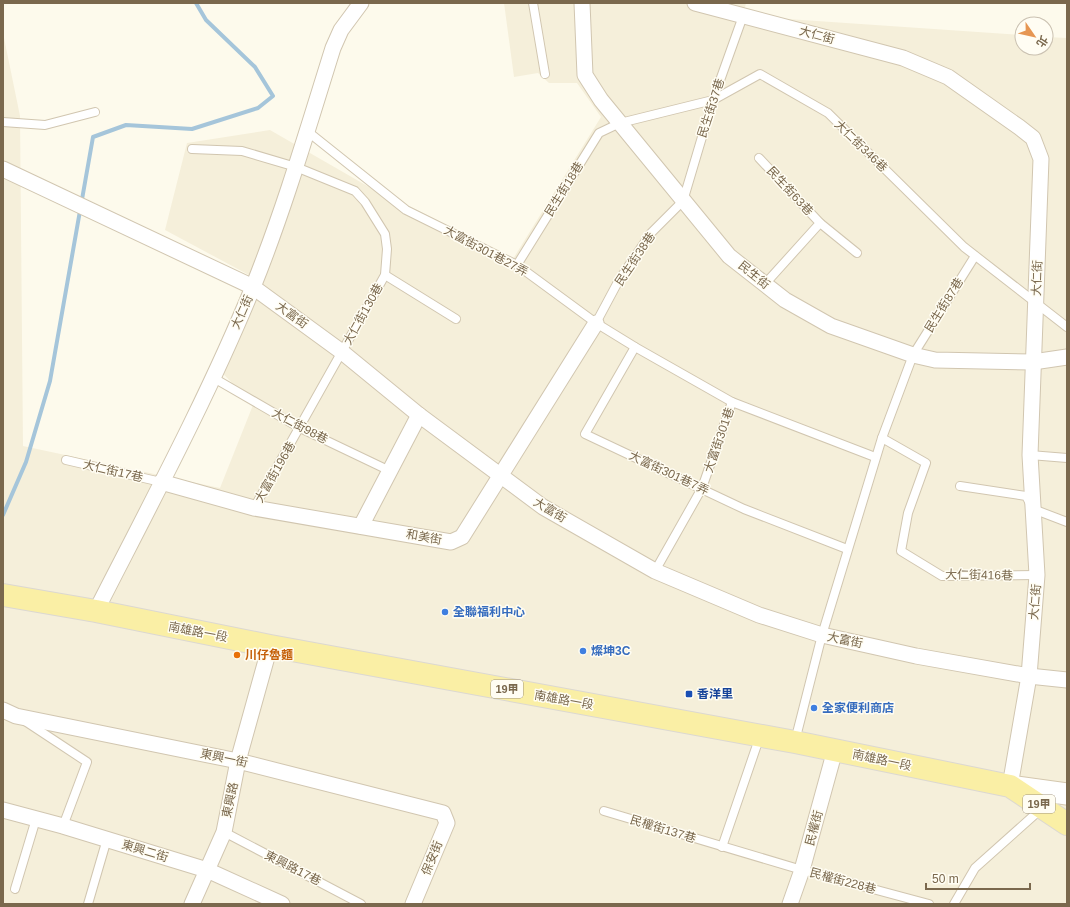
<svg xmlns="http://www.w3.org/2000/svg" width="1070" height="907" font-family="Helvetica,'Noto Sans TC',sans-serif">
  <style>
    .residential { fill: #f5efda }
    .lines { fill: none; stroke-linecap: round; stroke-linejoin: round }
    .stream { stroke: #a5c5da; stroke-width: 4 }
    .lane-casing { stroke: #d1c6b0; stroke-width: 10 }
    .street-casing { stroke: #d1c6b0; stroke-width: 17 }
    .secondary-casing { stroke: #d4c7ae; stroke-width: 23 }
    .primary-casing { stroke: #dcd8d1; stroke-width: 24 }
    .lane { stroke: #fff; stroke-width: 8 }
    .street { stroke: #fff; stroke-width: 15 }
    .secondary { stroke: #fff; stroke-width: 21 }
    .primary { stroke: #faefa5; stroke-width: 22 }
    .shop-dot { fill: #3f7fe0; stroke: #fffdf3; stroke-width: 1.5 }
    .food-dot { fill: #e8710a; stroke: #fffdf3; stroke-width: 1.5 }
    .transit-dot { fill: #1a4fb4; stroke: #fffdf3; stroke-width: 1.5 }
    .labels { text-anchor: middle; stroke-width: 3; stroke-linejoin: round; paint-order: stroke }
    .shield { fill: #fffdf3; stroke: #a2957f; stroke-width: 1 }
    .shield-label { font-size: 11px; font-weight: bold; fill: #7a684d }
    .street-label { font-size: 12px; fill: #7a684d; stroke: #fffdf3 }
    .shop-label { font-size: 12px; font-weight: bold; fill: #366cbe; stroke: #fffdf3; text-anchor: start }
    .food-label { font-size: 12px; font-weight: bold; fill: #c56008; stroke: #fffdf3; text-anchor: start }
    .transit-label { font-size: 12px; font-weight: bold; fill: #164399; stroke: #fffdf3; text-anchor: start }
  </style>
  <rect width="100%" height="100%" fill="#fdfaec"/>
  <path class="residential" d="M504 3H746L743 16 1022 35V48H1046V37L1067 38V904H3V33L20 116 23 446 220 488 253 405 212 362 249 275 165 230 187 143 270 130 508 267 601 117 577 83H549L538 73 514 77Z"/>
  <g class="lines">
    <path class="stream" d="M3 515 26 462 50 381 93 137 126 125 192 129 258 108 273 96 255 67 206 20 196 3"/>
    <g class="lane-casing">
      <g id="lane">
        <path d="M533 3 545 74"/>
        <path d="M3 122 45 125 95 112"/>
        <path d="M307 131 406 210 517 265 596 323 635 347 732 402"/>
        <path d="M192 149 242 151 296 167 355 191 365 202 385 234 387 249 385 275 254 508"/>
        <path d="M759 158 820 223 765 284"/>
        <path d="M820 223 857 253"/>
        <path d="M517 265 599 133 620 123 713 100 760 74 828 113 964 247 1067 327"/>
        <path d="M385 275 456 319"/>
        <path d="M596 323 619 280 651 233 683 201 713 100 743 16"/>
        <path d="M635 347 585 434 744 509 847 549"/>
        <path d="M212 377 300 428 390 471"/>
        <path d="M882 438 926 463 908 513 901 551 942 576 1037 575"/>
        <path d="M1030 455 1067 458"/>
        <path d="M66 460 161 482"/>
        <path d="M960 486 1026 496 1033 509 1067 522"/>
        <path d="M655 571 702 488 732 402 875 457"/>
        <path d="M25 721 87 762 63 826"/>
        <path d="M795 741 822 635 882 438 913 355 975 256"/>
        <path d="M604 811 802 870 929 904"/>
        <path d="M224 832 361 904"/>
        <path d="M722 847 760 736"/>
        <path d="M15 889 36 819"/>
        <path d="M88 904 107 839"/>
        <path d="M954 904 975 868 1041 809"/>
      </g>
    </g>
    <g class="street-casing">
      <g id="street">
        <path d="M582 3 585 75 601 100 729 256 785 300 831 326 913 355 935 360 1033 362 1067 357"/>
        <path d="M695 3 903 58 948 77 1019 127 1033 138 1041 159 1030 455 1037 575 1029 676 1010 786"/>
        <path d="M3 169 253 287 342 352 419 415 543 507 655 571 759 615 822 635 916 656 1029 676 1067 680"/>
        <path d="M161 482 254 508 451 542 462 537 596 323"/>
        <path d="M361 526 419 415"/>
        <path d="M96 611C150 505 208 397 253 287 284 210 308 128 333 48L341 30 361 3"/>
        <path d="M3 710 16 716 238 761 443 813 447 823 413 904"/>
        <path d="M3 810 63 826 207 870 282 904"/>
        <path d="M192 904 224 832 238 761 270 646"/>
        <path d="M790 904 802 870 835 750"/>
      </g>
    </g>
    <g class="secondary-casing">
      <path id="secondary" d="M1010 786 1067 794"/>
    </g>
    <g class="primary-casing">
      <path id="primary" d="M3 595 96 611 270 646 795 742 1010 786 1067 824"/>
    </g>
    <use href="#lane" class="lane"/>
    <use href="#street" class="street"/>
    <use href="#secondary" class="secondary"/>
    <use href="#primary" class="primary"/>
  </g>
  <g class="shop-dot">
    <circle cx="445" cy="612" r="4"/>
    <circle cx="583" cy="651" r="4"/>
    <circle cx="814" cy="708" r="4"/>
  </g>
  <circle class="food-dot" cx="237" cy="655" r="4"/>
  <rect class="transit-dot" x="685" y="690" width="8" height="8" rx="2"/>
  <g class="labels">
    <g class="shield">
      <rect x="491" y="680" width="32" height="18" rx="3"/>
      <rect x="1023" y="795" width="32" height="18" rx="3"/>
    </g>
    <g class="shield-label">
      <text x="507" y="693">19甲</text>
      <text x="1039" y="808">19甲</text>
    </g>
    <g class="street-label">
      <text transform="translate(817 35) rotate(15)" y="4">大仁街</text>
      <text transform="translate(711 108) rotate(-72)" y="4">民生街37巷</text>
      <text transform="translate(861 146) rotate(44)" y="4">大仁街346巷</text>
      <text transform="translate(564 189) rotate(-58)" y="4">民生街18巷</text>
      <text transform="translate(790 191) rotate(47)" y="4">民生街63巷</text>
      <text transform="translate(486 251) rotate(28)" y="4">大富街301巷27弄</text>
      <text transform="translate(635 259) rotate(-56)" y="4">民生街38巷</text>
      <text transform="translate(754 275) rotate(39)" y="4">民生街</text>
      <text transform="translate(1037 278) rotate(-88)" y="4">大仁街</text>
      <text transform="translate(944 305) rotate(-58)" y="4">民生街87巷</text>
      <text transform="translate(242 312) rotate(-66)" y="4">大仁街</text>
      <text transform="translate(363 314) rotate(-61)" y="4">大仁街130巷</text>
      <text transform="translate(292 315) rotate(36)" y="4">大富街</text>
      <text transform="translate(300 426) rotate(28)" y="4">大仁街98巷</text>
      <text transform="translate(719 440) rotate(-71)" y="4">大富街301巷</text>
      <text transform="translate(113 471) rotate(13)" y="4">大仁街17巷</text>
      <text transform="translate(275 472) rotate(-60)" y="4">大富街196巷</text>
      <text transform="translate(669 473) rotate(25)" y="4">大富街301巷7弄</text>
      <text transform="translate(550 510) rotate(31)" y="4">大富街</text>
      <text transform="translate(424 537) rotate(10)" y="4">和美街</text>
      <text transform="translate(979 575) rotate(1)" y="4">大仁街416巷</text>
      <text transform="translate(1035 602) rotate(-85)" y="4">大仁街</text>
      <text transform="translate(198 632) rotate(11)" y="4">南雄路一段</text>
      <text transform="translate(845 640) rotate(12)" y="4">大富街</text>
      <text transform="translate(564 700) rotate(10)" y="4">南雄路一段</text>
      <text transform="translate(224 758) rotate(12)" y="4">東興一街</text>
      <text transform="translate(882 760) rotate(12)" y="4">南雄路一段</text>
      <text transform="translate(230 800) rotate(-78)" y="4">東興路</text>
      <text transform="translate(814 828) rotate(-75)" y="4">民權街</text>
      <text transform="translate(663 829) rotate(17)" y="4">民權街137巷</text>
      <text transform="translate(145 851) rotate(17)" y="4">東興二街</text>
      <text transform="translate(432 858) rotate(-68)" y="4">保安街</text>
      <text transform="translate(293 868) rotate(27)" y="4">東興路17巷</text>
      <text transform="translate(843 881) rotate(15)" y="4">民權街228巷</text>
    </g>
    <g class="shop-label">
      <text x="453" y="616">全聯福利中心</text>
      <text x="591" y="655">燦坤3C</text>
      <text x="822" y="712">全家便利商店</text>
    </g>
    <g class="food-label">
      <text x="245" y="659">川仔魯麵</text>
    </g>
    <g class="transit-label">
      <text x="697" y="698">香洋里</text>
    </g>
  </g>
  <rect width="1070" height="907" fill="none" stroke="#7a684d" stroke-width="8"/>
  <g transform="translate(1034 36) rotate(124)"><circle r="19" fill="#fffdf3" stroke="#cac1b1"/>
  <path d="M0-3L7 15L0 10L-7 15Z" fill="#e69652"/>
  <text y="-6" font-size="11" font-weight="bold" text-anchor="middle" fill="#7a684d">北</text>
  </g>
  <path d="M926 883v6h104v-6" fill="none" stroke="#7a684d" stroke-width="2"/>
  <text x="932" y="883" font-size="12" fill="#7a684d" stroke="#fffdf3" stroke-width="3" paint-order="stroke">50 m</text>
</svg>
